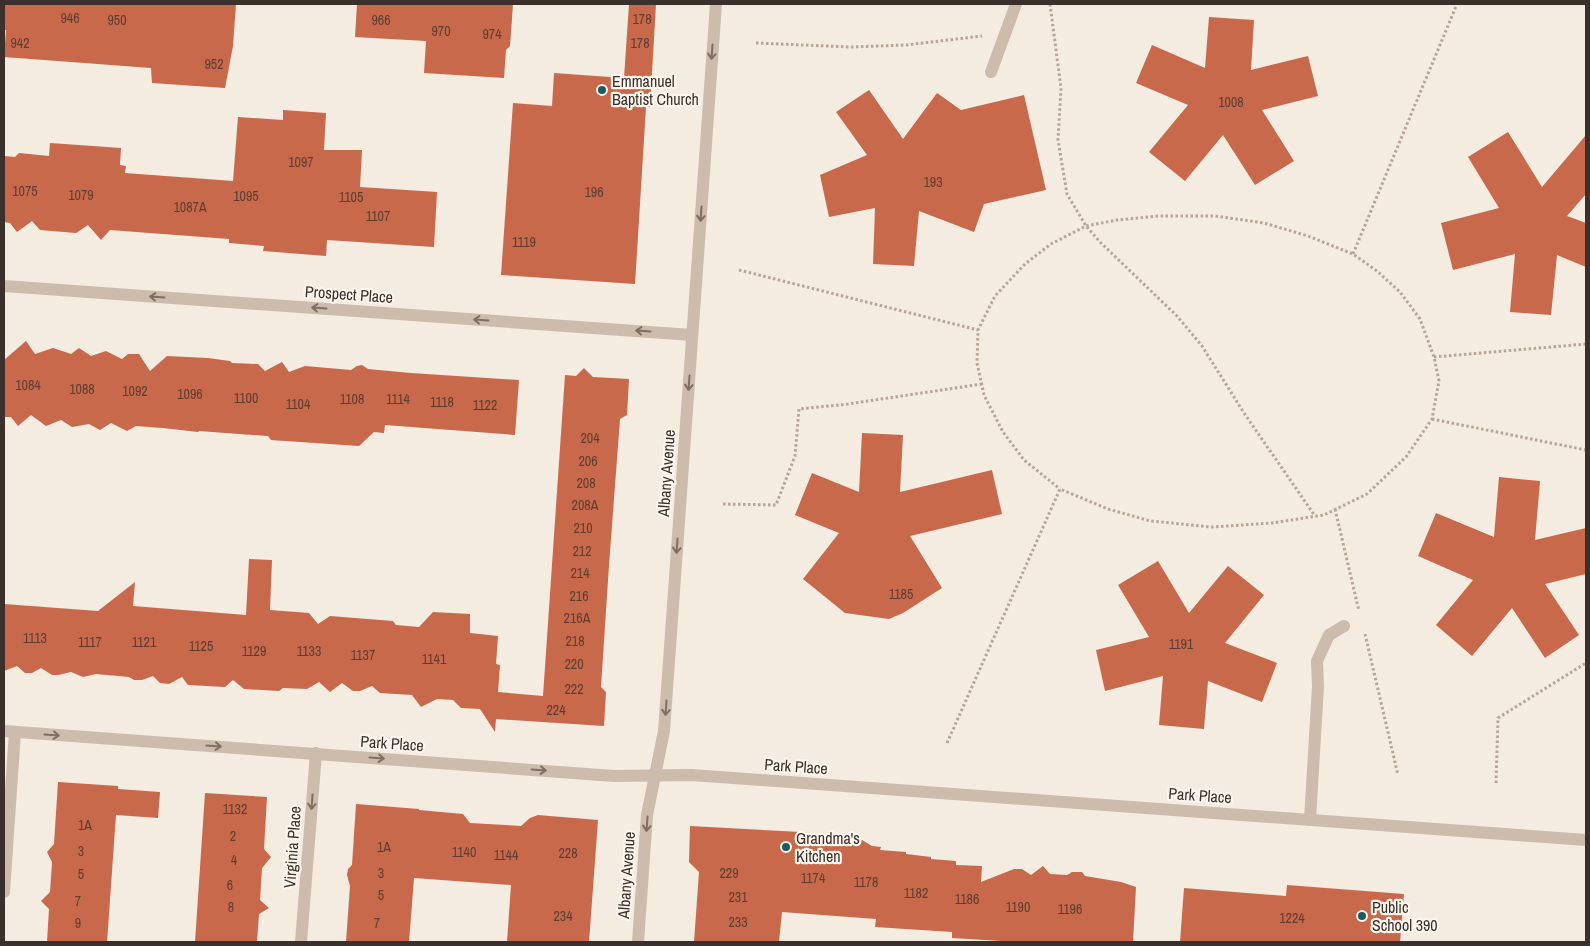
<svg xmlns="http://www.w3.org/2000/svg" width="1590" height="946" font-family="'Archivo Narrow',sans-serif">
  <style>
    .building { fill: #c8694b }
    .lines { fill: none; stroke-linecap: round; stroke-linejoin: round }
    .path { stroke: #b9a596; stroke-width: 3; stroke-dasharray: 2.5 2.5; stroke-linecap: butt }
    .minor { stroke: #cdbbac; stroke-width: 12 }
    .oneway { stroke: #7d6f65 }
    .poi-dot { fill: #1f5a5e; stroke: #fbf5ee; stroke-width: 2 }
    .labels { text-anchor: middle; stroke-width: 4.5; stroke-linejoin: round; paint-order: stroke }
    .number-label { font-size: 14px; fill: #5e3e33 }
    .poi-label { font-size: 16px; fill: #3b302b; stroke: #fbf5ee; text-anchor: start }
    .street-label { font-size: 16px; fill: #3b302b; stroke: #fbf5ee }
  </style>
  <rect width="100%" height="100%" fill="#f4ebe1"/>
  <g class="building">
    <path d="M5 4H236L233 46 225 88 152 83 151 68 4 57 6 30H4Z"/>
    <path d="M357 4H513L510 46 506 50 504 78 424 73 426 41 355 37Z"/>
    <path d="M629 4H656L650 107H646L635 284 501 275 513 103 552 106 554 73 624 78Z"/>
    <path d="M1209 17 1254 20 1251 70 1308 56 1318 96 1262 110 1294 161 1255 185 1223 135 1185 181 1149 152 1188 105 1136 83 1152 45 1205 68Z"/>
    <path d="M869 90 903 139 937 93 961 110 1024 95 1046 190 984 204 974 232 919 211 914 266 873 264 875 208 829 217 820 175 867 155 836 112Z"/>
    <path d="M283 110 326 113 324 150H362L360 187 437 192 434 247 327 240 326 256 263 251 264 246 229 243V239L110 230 101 240 88 225 76 233 40 230 32 221 17 232 10 223 4 222V156L15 157 19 153 49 156 50 143 121 148 120 165 126 166 125 173 233 181 238 117 283 120Z"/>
    <path d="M1508 132 1542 187 1586 135V194L1567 216 1586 223V267L1557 255 1551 315 1510 312 1515 254 1453 270 1441 223 1499 208 1468 157Z"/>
    <path d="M26 341 35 354 53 348 71 354 79 348 91 356 106 351 122 359 128 354H139L150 371 167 356 208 358 230 361 232 363 258 364 265 371 282 362 289 372 305 366 351 370 357 366 362 365 368 369 411 373 519 380 515 435 385 425 384 433 374 432 359 446 271 440 268 436 199 431 198 432 163 428 136 426 127 431 111 423 100 430 89 424 72 427 61 420 46 426 31 415 18 426 11 417H4V360Z"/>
    <path d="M584 368 593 377 629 379 627 415 620 419 609 565 601 687 606 692 604 726 496 719 495 732 480 709 461 708 453 700 437 699 421 707 412 695 380 693 372 686 360 691H353L342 683 330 692 319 682 307 689 283 688 279 691 244 689 233 680 225 687 188 685 182 677 169 684 160 683 153 676 142 680H134L129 677 96 674 83 677 71 672 58 675H52L41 668 32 673H25L17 666 4 671V604L98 611 135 582 133 606 246 615 249 559 272 560 270 610 309 613 318 624 330 616 393 621 396 625 419 627 433 612 470 614V633L498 636 496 664 500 665 498 692 543 696 565 375 576 376Z"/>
    <path d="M862 433 903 435 900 492 992 470 1002 514 910 536 942 588 903 613 889 619 845 613 803 579 839 533 795 515 812 473 859 492Z"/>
    <path d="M1499 477 1540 481 1535 540 1586 528V574L1545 584 1579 635 1545 658 1512 608 1472 656 1436 625 1473 580 1418 556 1436 513 1494 537Z"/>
    <path d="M1158 561 1189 613 1228 566 1264 595 1225 643 1277 663 1262 702 1208 681 1204 729 1159 725 1163 676 1105 691 1096 650 1149 637 1118 585Z"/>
    <path d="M58 782 118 786V789L160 792 158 818 116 815 107 942H47L49 909 41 901 50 892 52 862 47 852 54 844Z"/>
    <path d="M205 793 267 797 264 849 271 857 262 868 260 900 269 908 259 914 257 942H195Z"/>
    <path d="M356 804 419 809V810L463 814 470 823 521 826 530 818 538 815 598 820 589 942H507L511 885 414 878 409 942H346L350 886 347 875 348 869 352 865Z"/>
    <path d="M690 826 801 832 800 837 841 839 846 846 862 840 872 846 881 847 880 850 906 852V854L931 857V859L956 861V865L982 866 981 882 1014 869H1022L1031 875 1043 866 1050 874 1067 875 1072 872H1082L1085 876 1121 882 1136 887 1133 942H1019L952 938V932L875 927 876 919 782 912 779 942H694L699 872 689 862Z"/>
    <path d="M1287 885 1404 894 1400 942H1180L1184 888 1286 896Z"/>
  </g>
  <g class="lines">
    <g class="path">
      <path d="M1050 4 1061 88 1058 140 1067 194 1086 226 1101 243 1177 316 1202 346 1244 413 1315 516"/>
      <path d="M756 43 851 47 906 45 982 36"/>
      <path d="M1353 254 1457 4"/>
      <path d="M739 270 978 330"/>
      <path d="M1434 357 1586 344"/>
      <path d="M1432 419 1586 450"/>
      <path d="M723 504 776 505 795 456 799 409 848 404 982 384"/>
      <path d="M1335 509 1359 611"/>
      <path d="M1365 634 1398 775"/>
      <path d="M947 743 1060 489 1108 509 1150 521 1212 527 1272 523 1324 515 1367 494 1406 457 1432 419 1439 381 1434 357 1420 319 1400 292 1377 271 1353 254 1308 236 1264 223 1215 216H1159L1117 220 1086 226 1051 244 1025 264 995 296 978 330 977 363 984 395 1003 432 1024 460 1060 489"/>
      <path d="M1496 783 1498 718 1586 663"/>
    </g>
    <g class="minor">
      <path d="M991 72 1016 4"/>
      <path d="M4 286 692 335"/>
      <path d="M4 731 614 776 692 775 1586 840"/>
      <path d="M1310 820 1318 686 1317 661 1329 635 1344 626"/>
      <path d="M4 892 15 732"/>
      <path d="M301 942 316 753"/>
      <path d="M638 942 647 815 664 731 716 4"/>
    </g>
  </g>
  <defs><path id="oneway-shaft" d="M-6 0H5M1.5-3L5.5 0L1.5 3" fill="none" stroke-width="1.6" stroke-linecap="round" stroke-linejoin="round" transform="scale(1.25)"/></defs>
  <g class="oneway">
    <use href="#oneway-shaft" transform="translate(712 52) rotate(94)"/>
    <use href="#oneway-shaft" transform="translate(701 214) rotate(94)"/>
    <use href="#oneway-shaft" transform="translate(157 297) rotate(-176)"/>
    <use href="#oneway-shaft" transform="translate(319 308) rotate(-176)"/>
    <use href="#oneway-shaft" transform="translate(481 320) rotate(-176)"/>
    <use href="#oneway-shaft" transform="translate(643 331) rotate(-176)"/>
    <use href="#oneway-shaft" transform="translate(689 383) rotate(94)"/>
    <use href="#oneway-shaft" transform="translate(677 546) rotate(94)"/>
    <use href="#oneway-shaft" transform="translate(666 708) rotate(94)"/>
    <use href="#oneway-shaft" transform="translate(52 735) rotate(4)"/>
    <use href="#oneway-shaft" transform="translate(214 746) rotate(4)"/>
    <use href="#oneway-shaft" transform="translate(377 758) rotate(4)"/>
    <use href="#oneway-shaft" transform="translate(539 770) rotate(4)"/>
    <use href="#oneway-shaft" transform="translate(312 802) rotate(94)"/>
    <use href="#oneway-shaft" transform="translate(647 824) rotate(94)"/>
  </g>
  <g class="poi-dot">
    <circle cx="602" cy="90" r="5"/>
    <circle cx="786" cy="847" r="5"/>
    <circle cx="1362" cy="916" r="5"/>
  </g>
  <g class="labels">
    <g class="number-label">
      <text x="70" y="23">946</text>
      <text x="642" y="24">178</text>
      <text x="117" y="25">950</text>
      <text x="381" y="25">966</text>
      <text x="441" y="36">970</text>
      <text x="492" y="39">974</text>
      <text x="20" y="48">942</text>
      <text x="640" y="48">178</text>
      <text x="214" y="69">952</text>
      <text x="1231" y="107">1008</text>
      <text x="301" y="167">1097</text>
      <text x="933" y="187">193</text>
      <text x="25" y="196">1075</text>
      <text x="594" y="197">196</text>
      <text x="81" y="200">1079</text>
      <text x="246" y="201">1095</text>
      <text x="351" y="202">1105</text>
      <text x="190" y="212">1087A</text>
      <text x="378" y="221">1107</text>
      <text x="524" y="247">1119</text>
      <text x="28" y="390">1084</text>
      <text x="82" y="394">1088</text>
      <text x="135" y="396">1092</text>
      <text x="190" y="399">1096</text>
      <text x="246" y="403">1100</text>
      <text x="352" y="404">1108</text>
      <text x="398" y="404">1114</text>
      <text x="442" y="407">1118</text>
      <text x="298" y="409">1104</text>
      <text x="485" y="410">1122</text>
      <text x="590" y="443">204</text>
      <text x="588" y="466">206</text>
      <text x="586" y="488">208</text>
      <text x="585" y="510">208A</text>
      <text x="583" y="533">210</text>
      <text x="582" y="556">212</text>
      <text x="580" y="578">214</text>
      <text x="901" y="599">1185</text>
      <text x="579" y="601">216</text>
      <text x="577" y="623">216A</text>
      <text x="35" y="643">1113</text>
      <text x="575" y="646">218</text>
      <text x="90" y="647">1117</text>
      <text x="144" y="647">1121</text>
      <text x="1181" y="649">1191</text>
      <text x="201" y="651">1125</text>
      <text x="254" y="656">1129</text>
      <text x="309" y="656">1133</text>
      <text x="363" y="660">1137</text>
      <text x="434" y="664">1141</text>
      <text x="574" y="669">220</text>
      <text x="574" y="694">222</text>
      <text x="556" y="715">224</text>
      <text x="235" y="814">1132</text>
      <text x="85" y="830">1A</text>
      <text x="233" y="841">2</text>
      <text x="384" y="852">1A</text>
      <text x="81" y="856">3</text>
      <text x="464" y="857">1140</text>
      <text x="568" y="858">228</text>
      <text x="506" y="860">1144</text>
      <text x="234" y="865">4</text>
      <text x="381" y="878">3</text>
      <text x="729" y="878">229</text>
      <text x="81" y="879">5</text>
      <text x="813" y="883">1174</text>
      <text x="866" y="887">1178</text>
      <text x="230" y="890">6</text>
      <text x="916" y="898">1182</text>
      <text x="381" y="900">5</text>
      <text x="738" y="902">231</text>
      <text x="967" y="904">1186</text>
      <text x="78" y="906">7</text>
      <text x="231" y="912">8</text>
      <text x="1018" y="912">1190</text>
      <text x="1070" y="914">1196</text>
      <text x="563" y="921">234</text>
      <text x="1292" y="923">1224</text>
      <text x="738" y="927">233</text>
      <text x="78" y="928">9</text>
      <text x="377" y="928">7</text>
    </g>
    <g class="poi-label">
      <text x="612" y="87">Emmanuel<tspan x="612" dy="18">Baptist Church</tspan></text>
      <text x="796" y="844">Grandma's<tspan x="796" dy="18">Kitchen</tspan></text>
      <text x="1372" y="913">Public<tspan x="1372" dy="18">School 390</tspan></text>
    </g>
    <g class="street-label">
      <text transform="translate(349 294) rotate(4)" y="6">Prospect Place</text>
      <text transform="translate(666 473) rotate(-86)" y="6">Albany Avenue</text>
      <text transform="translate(392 743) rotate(4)" y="6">Park Place</text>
      <text transform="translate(796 766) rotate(4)" y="6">Park Place</text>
      <text transform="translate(1200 795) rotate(4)" y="6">Park Place</text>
      <text transform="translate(292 847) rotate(-86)" y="6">Virginia Place</text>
      <text transform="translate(626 875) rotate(-86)" y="6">Albany Avenue</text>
    </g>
  </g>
  <rect width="1590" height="946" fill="none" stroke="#3b302b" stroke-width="10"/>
</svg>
